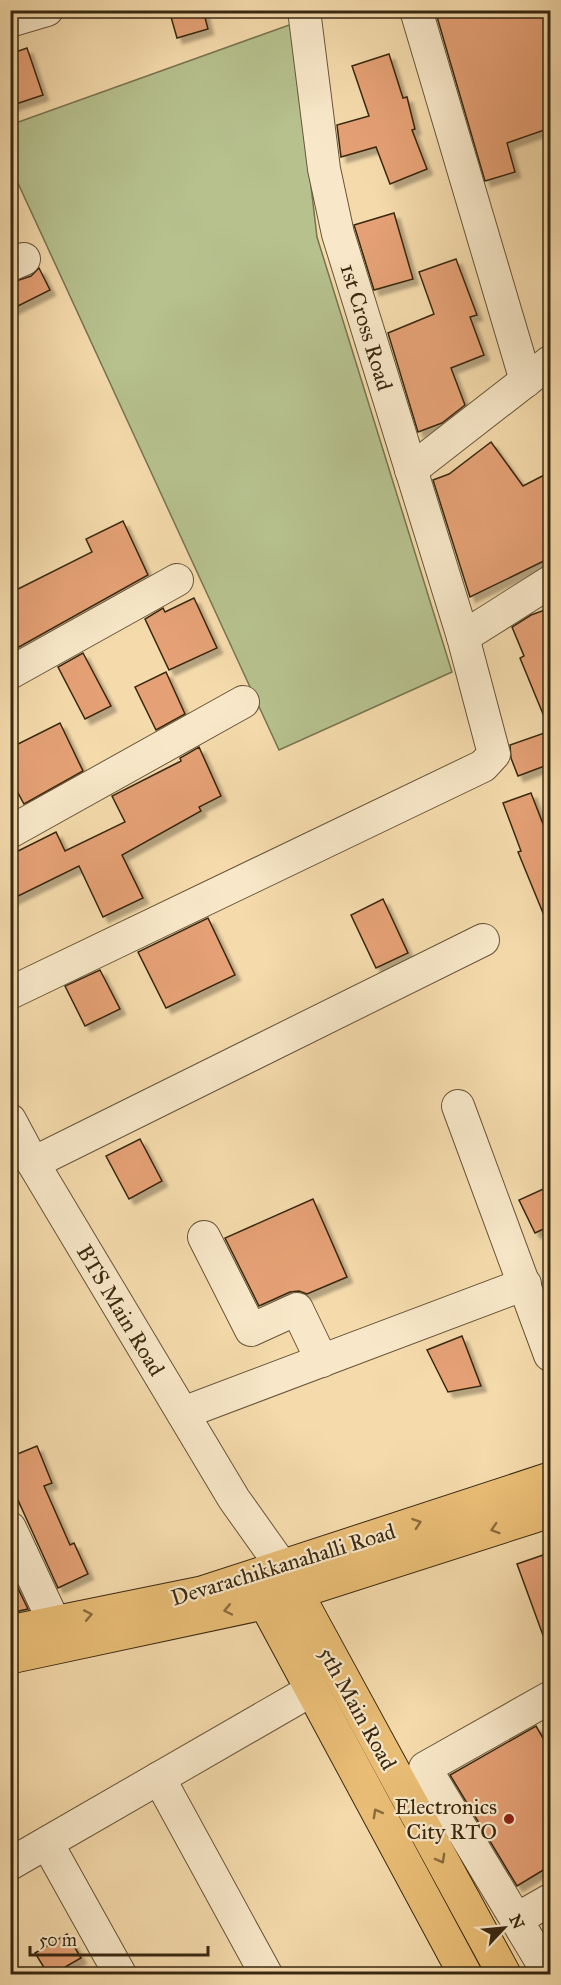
<svg xmlns="http://www.w3.org/2000/svg" width="561" height="1985" font-family="'IM FELL Great Primer',serif">
  <style>
    .green { fill: #b6c18e; stroke: #787450; stroke-width: 1.5 }
    .building { fill: #e5a175; stroke: #392811; stroke-width: 1.5; filter: url(#shadow) }
    .lines { fill: none; stroke-linecap: round; stroke-linejoin: round }
    .minor-casing { stroke: #685538; stroke-width: 34 }
    .major-casing { stroke: #392811; stroke-width: 35 }
    .minor { stroke: #f8e8c9; stroke-width: 32 }
    .major { stroke: #eabe76; stroke-width: 33 }
    .oneway { stroke: #896c3e }
    .poi-dot { fill: #8f2418; stroke: #f8e8c9; stroke-width: 2 }
    .labels { text-anchor: middle; stroke-width: 4.5; stroke-linejoin: round; paint-order: stroke }
    .street-label { font-size: 22px; fill: #392811; stroke: #f8e8c9 }
    .poi-label { font-size: 22px; fill: #392811; stroke: #f8e8c9; text-anchor: end }
  </style>
  <defs>
    <filter id="shadow"><feDropShadow dx="5.5" dy="5.5" stdDeviation="1.5" flood-color="#0004"/></filter>
  </defs>
  <rect width="100%" height="100%" fill="#f5dbac"/>
  <filter id="stains"><feTurbulence type="fractalNoise" baseFrequency=".00333" numOctaves="4"/><feColorMatrix values="0 0 0 0 .2 0 0 0 0 .09 0 0 0 0 .02 0 0 0 .5 -.17"/></filter>
  <radialGradient id="worn" r=".72"><stop offset=".6" stop-color="#630" stop-opacity="0"/><stop offset="1" stop-color="#630" stop-opacity=".3"/></radialGradient>
  <path class="green" d="M292 24 317 237 452 672 279 750 11 168 10 125Z"/>
  <g class="building">
    <path d="M169 10H203L208 29 177 38Z"/>
    <path d="M435 10H543L550 36V128L507 143 515 172 485 181Z"/>
    <path d="M27 48 43 95 10 106V54Z"/>
    <path d="M389 54 403 98 407 97 415 129 412 130 427 169 390 184 376 147 341 157 337 125 369 116 352 66Z"/>
    <path d="M394 213 413 279 374 290 354 225Z"/>
    <path d="M456 259 477 315 470 317 484 355 451 368 465 405 442 423 418 432 388 333 434 314 419 272Z"/>
    <path d="M39 268 50 290 10 310V283L31 276Z"/>
    <path d="M491 442 523 486 550 472V558L470 597 433 480 449 474Z"/>
    <path d="M123 521 148 575 10 652V593L92 552 86 539Z"/>
    <path d="M194 598 217 648 169 670 145 619 163 608 165 612Z"/>
    <path d="M550 608V731L520 658 524 656 512 627 531 615Z"/>
    <path d="M83 653 111 706 85 719 58 667Z"/>
    <path d="M166 672 185 714 156 730 135 687Z"/>
    <path d="M60 723 83 771 24 804 10 778V748Z"/>
    <path d="M550 731V764L518 776 511 758 510 745Z"/>
    <path d="M199 747 221 796 199 807 201 811 122 855 143 898 103 917 79 866 10 900V855L56 832 65 851 125 822 112 796 181 761 180 758Z"/>
    <path d="M531 793 550 842V930L518 852 521 851 503 803Z"/>
    <path d="M383 899 408 953 376 968 351 915Z"/>
    <path d="M208 918 235 975 166 1008 138 952Z"/>
    <path d="M100 970 120 1009 85 1026 65 986Z"/>
    <path d="M140 1139 162 1181 129 1199 106 1156Z"/>
    <path d="M550 1186V1226L535 1233 519 1200Z"/>
    <path d="M313 1199 347 1277 307 1294 299 1291 290 1292 259 1306 225 1238Z"/>
    <path d="M462 1336 481 1386 448 1392 427 1350Z"/>
    <path d="M37 1446 52 1483 44 1486 70 1545 74 1543 88 1574 58 1588 17 1498 10 1501V1457Z"/>
    <path d="M546 1554 550 1566V1648L548 1649 517 1564Z"/>
    <path d="M10 1572 28 1609 10 1613Z"/>
    <path d="M536 1726 550 1750V1866L517 1886 450 1775Z"/>
    <path d="M67 1934 81 1958 53 1974H48L35 1953Z"/>
  </g>
  <g class="lines">
    <g class="minor-casing">
      <g id="minor">
        <path d="M416 10 526 381"/>
        <path d="M10 21 47 10"/>
        <path d="M10 265 24 259"/>
        <path d="M411 470 550 362"/>
        <path d="M463 637 550 582"/>
        <path d="M10 673 177 580"/>
        <path d="M10 832 243 702"/>
        <path d="M10 993 483 766 494 754 463 637 338 234 324 169 304 10"/>
        <path d="M458 1106 550 1355"/>
        <path d="M10 1120 33 1163 234 1499 283 1568"/>
        <path d="M33 1163 483 940"/>
        <path d="M204 1237 251 1330 297 1309 322 1361"/>
        <path d="M183 1413 525 1284"/>
        <path d="M10 1528 54 1622"/>
        <path d="M159 1778 266 1974"/>
        <path d="M47 1843 120 1974"/>
        <path d="M10 1864 310 1691"/>
        <path d="M517 1919 550 1900"/>
        <path d="M549 1974 425 1768 549 1698 550 1700"/>
      </g>
    </g>
    <g class="major-casing">
      <g id="major">
        <path d="M285 1572 504 1974"/>
        <path d="M254 1582 465 1974"/>
        <path d="M10 1632 202 1593 550 1479"/>
        <path d="M10 1657 263 1603 550 1511"/>
      </g>
    </g>
    <use href="#minor" class="minor"/>
    <use href="#major" class="major"/>
  </g>
  <defs><path id="oneway-chevron" d="M-2-3.5L2.5 0L-2 3.5" fill="none" stroke-width="1.6" stroke-linecap="round" stroke-linejoin="round" transform="scale(1.5)"/></defs>
  <g class="oneway">
    <use href="#oneway-chevron" transform="translate(417 1523) rotate(-19)"/>
    <use href="#oneway-chevron" transform="translate(495 1529) rotate(162)"/>
    <use href="#oneway-chevron" transform="translate(228 1610) rotate(168)"/>
    <use href="#oneway-chevron" transform="translate(88 1615) rotate(-11)"/>
    <use href="#oneway-chevron" transform="translate(377 1813) rotate(-119)"/>
    <use href="#oneway-chevron" transform="translate(441 1859) rotate(61)"/>
  </g>
  <circle class="poi-dot" cx="509" cy="1819" r="6"/>
  <g class="labels">
    <g class="street-label">
      <text transform="translate(367 327) rotate(73)" y="8">1st Cross Road</text>
      <text transform="translate(121 1310) rotate(59)" y="8">BTS Main Road</text>
      <text transform="translate(283 1564) rotate(-17)" y="8">Devarachikkanahalli Road</text>
      <text transform="translate(358 1708) rotate(61)" y="8">5th Main Road</text>
    </g>
    <g class="poi-label">
      <text x="497" y="1814">Electronics<tspan x="497" dy="25">City RTO</tspan></text>
    </g>
  </g>
  <rect width="561" height="1985" fill="none" stroke="#f5dbac" stroke-width="36"/>
  <rect x="12" y="12" width="537" height="1961" fill="none" stroke="#392811" stroke-width="3"/>
  <rect x="18" y="18" width="525" height="1949" fill="none" stroke="#392811" stroke-width="1.5"/>
  <g transform="translate(504 1928) rotate(64)" stroke="#f8e8c9" stroke-width="4.5" paint-order="stroke">
  <path d="M0-4.5L10 22L0 15L-10 22Z" fill="#392811"/>
  <text y="-9" font-size="16" font-weight="bold" text-anchor="middle" fill="#392811">N</text>
  </g>
  <path d="M30 1946v9h178v-9" fill="none" stroke="#392811" stroke-width="3"/>
  <text x="39" y="1946" font-size="18" fill="#392811" stroke="#f8e8c9" stroke-width="4.5" paint-order="stroke">50 m</text>
  <rect width="100%" height="100%" filter="url(#stains)"/>
  <rect width="100%" height="100%" fill="url(#worn)"/>
</svg>
